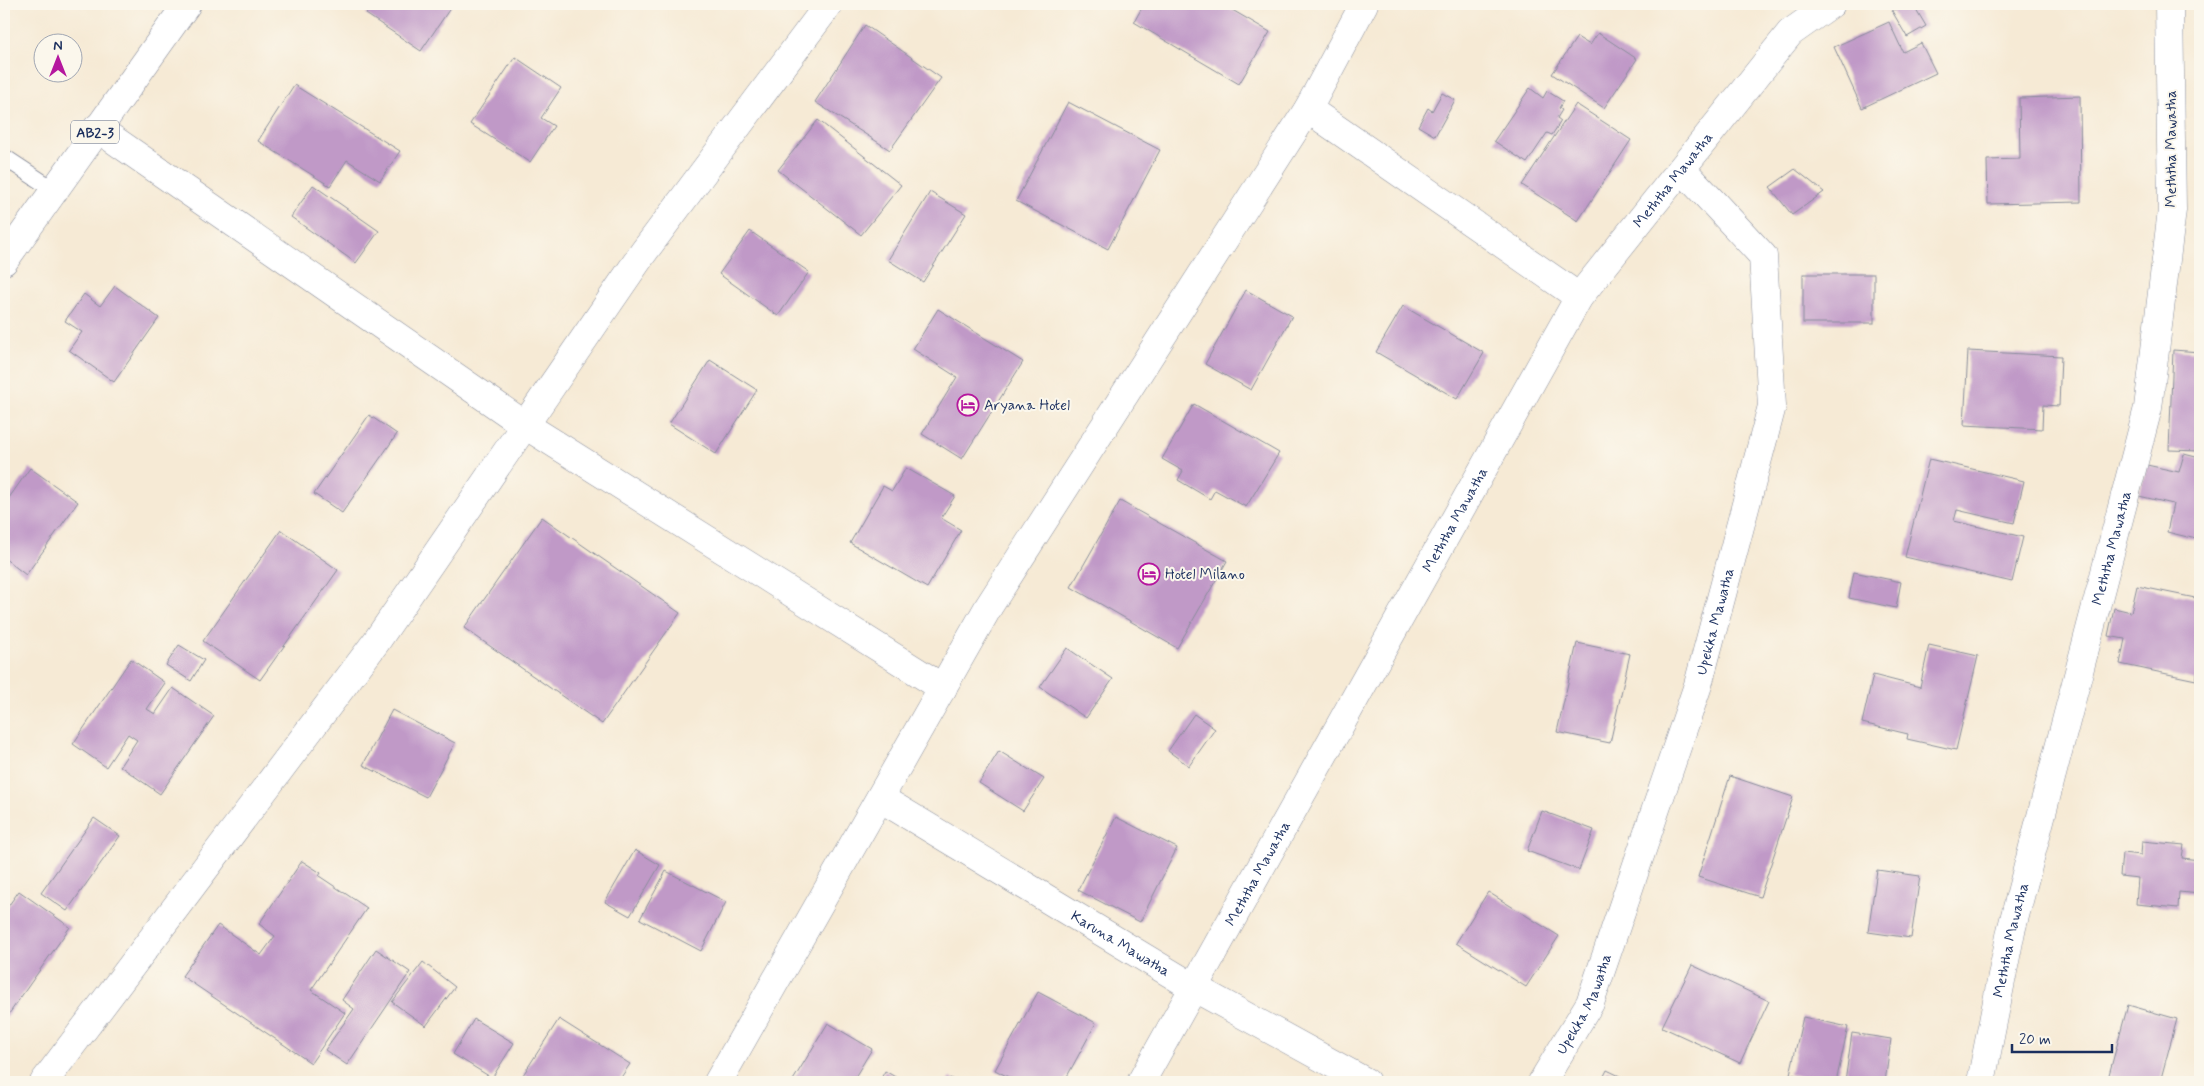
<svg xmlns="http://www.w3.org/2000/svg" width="2204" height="1086" font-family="Mynerve,sans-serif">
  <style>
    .building { fill: #c099c7 }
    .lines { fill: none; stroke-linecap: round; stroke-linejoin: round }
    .service-casing { stroke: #888c9a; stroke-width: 18 }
    .minor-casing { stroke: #888c9a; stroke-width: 29 }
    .primary-casing { stroke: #888c9a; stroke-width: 29 }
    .service { stroke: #fff; stroke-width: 16 }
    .minor { stroke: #fff; stroke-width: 28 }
    .primary { stroke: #fff; stroke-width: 28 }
    .labels { text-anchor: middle; stroke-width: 4; stroke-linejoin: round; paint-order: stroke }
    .shield { fill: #fbf7ec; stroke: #5e6b89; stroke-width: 1 }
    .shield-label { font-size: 14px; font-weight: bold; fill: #1b2f5e }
    .street-label { font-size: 15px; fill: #1b2f5e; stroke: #fbf7ec }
    .poi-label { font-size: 15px; fill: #1b2f5e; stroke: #fbf7ec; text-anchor: start }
  </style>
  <rect width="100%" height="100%" fill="#fbf7ec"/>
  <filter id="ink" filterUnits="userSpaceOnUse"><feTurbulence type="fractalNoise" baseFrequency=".02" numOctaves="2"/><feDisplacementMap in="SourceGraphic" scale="10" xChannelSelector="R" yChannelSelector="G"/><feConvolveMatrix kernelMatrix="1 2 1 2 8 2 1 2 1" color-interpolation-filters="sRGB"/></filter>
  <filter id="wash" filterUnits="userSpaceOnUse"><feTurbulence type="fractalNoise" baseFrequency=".0096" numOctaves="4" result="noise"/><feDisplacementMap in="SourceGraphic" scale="20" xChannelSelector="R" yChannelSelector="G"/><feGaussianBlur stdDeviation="1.12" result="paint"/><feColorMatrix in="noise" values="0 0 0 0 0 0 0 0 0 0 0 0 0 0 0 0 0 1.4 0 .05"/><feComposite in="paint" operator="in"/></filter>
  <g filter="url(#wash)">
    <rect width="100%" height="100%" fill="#f6ead5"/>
    <g id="blocks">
      <g class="building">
        <path d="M373 4H453L421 51 366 14Z"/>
        <path d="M1144 4H1222L1270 32 1239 84 1134 22Z"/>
        <path d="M1905 4H1913L1926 26 1907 37 1892 11Z"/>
        <path d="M1889 22 1903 52 1921 43 1936 73 1862 108 1834 47Z"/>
        <path d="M865 25 941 78 890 150 815 102Z"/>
        <path d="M1598 33 1637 59 1604 108 1552 74 1577 37 1590 45Z"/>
        <path d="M515 57 561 88 541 118 554 126 530 162 470 124Z"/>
        <path d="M294 85 400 151 380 181 347 160 330 186 258 141Z"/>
        <path d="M1530 88 1543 98 1547 91 1563 101 1559 108 1562 110 1557 118 1561 121 1552 135 1547 133 1527 163 1494 141Z"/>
        <path d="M1442 93 1455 100 1435 136 1418 126 1428 108 1432 111Z"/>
        <path d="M2080 96 2081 202 1988 204 1987 160 2020 159 2019 98Z"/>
        <path d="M1068 102 1160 150 1108 249 1016 201Z"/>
        <path d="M1576 104 1631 140 1578 221 1522 185Z"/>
        <path d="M818 120 901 185 861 235 778 170Z"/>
        <path d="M1795 169 1824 192 1792 215 1770 187Z"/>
        <path d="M313 185 379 231 356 263 291 217Z"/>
        <path d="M930 192 966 214 923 282 888 260Z"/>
        <path d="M750 231 809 272 778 316 719 274Z"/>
        <rect x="1803" y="274" width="71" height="49"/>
        <path d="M115 286 159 318 114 382 69 350 82 332 65 321 84 294 100 306Z"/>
        <path d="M1246 290 1292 316 1251 390 1205 364Z"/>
        <path d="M1403 306 1484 353 1457 399 1376 352Z"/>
        <path d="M938 309 1023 362 962 459 922 434 957 377 913 349Z"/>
        <path d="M2173 350 2200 352V451L2169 450Z"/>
        <path d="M1968 351 2061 356 2059 406 2043 405 2042 429 1964 425Z"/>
        <path d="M710 360 757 390 716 454 669 424Z"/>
        <path d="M1194 404 1279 453 1246 507 1215 490 1210 499 1178 480 1183 471 1162 459Z"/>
        <path d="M369 415 397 434 342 513 314 494Z"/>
        <path d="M2184 454 2200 458V540L2167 532 2173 504 2139 496 2147 465 2179 472Z"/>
        <path d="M1929 459 2024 481 2014 523 1957 510 1954 521 2023 537 2012 582 1905 557Z"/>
        <path d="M30 468 78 502 26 575 4 558V505Z"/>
        <path d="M906 468 955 496 941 518 961 530 927 588 850 543 883 486 892 491Z"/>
        <path d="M1120 501 1227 561 1177 648 1071 587Z"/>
        <path d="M542 517 680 613 602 724 464 628Z"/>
        <path d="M281 530 338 570 260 680 203 641Z"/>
        <path d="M1854 572 1901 582 1896 608 1849 598Z"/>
        <path d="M2137 586 2200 599V658L2196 680 2120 664 2125 639 2108 636 2114 608 2131 612Z"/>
        <path d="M1577 643 1630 654 1610 743 1557 732Z"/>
        <path d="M179 645 204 660 191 681 166 665Z"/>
        <path d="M1929 645 1978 656 1956 750 1907 739 1908 734 1862 723 1873 675 1920 687Z"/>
        <path d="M1067 648 1113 679 1086 718 1040 687Z"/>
        <path d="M131 659 165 683 147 709 155 714 173 688 214 716 160 794 120 766 137 740 128 734 106 767 73 744Z"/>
        <path d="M392 710 455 743 426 797 363 765Z"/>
        <path d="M1194 714 1215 729 1189 766 1168 751Z"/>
        <path d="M999 751 1044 779 1023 811 979 783Z"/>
        <path d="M1730 776 1793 797 1760 897 1698 877Z"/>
        <path d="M1542 811 1594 830 1579 870 1527 851Z"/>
        <path d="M1116 817 1177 848 1140 922 1078 890Z"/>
        <path d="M94 818 120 836 67 911 41 893Z"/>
        <path d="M2142 841 2184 845 2182 858 2200 860V894L2179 892 2178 908 2136 904 2138 878 2120 876 2122 853 2141 855Z"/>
        <path d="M635 850 660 865 630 916 605 902Z"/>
        <path d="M302 861 321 873 319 876 367 908 311 990 345 1013 311 1063 182 976 218 925 261 955 275 936 259 924Z"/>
        <path d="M1877 870 1920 876 1911 938 1868 932Z"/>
        <path d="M666 871 726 902 701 951 640 919Z"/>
        <path d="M19 891 70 927 4 1021V912Z"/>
        <path d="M1488 892 1559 936 1526 987 1456 943Z"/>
        <path d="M376 949 410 972 347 1065 325 1050 354 1009 342 1000Z"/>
        <path d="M423 962 455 987 426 1026 392 1002Z"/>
        <path d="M1692 965 1769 1001 1740 1063 1662 1027Z"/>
        <path d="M1038 992 1096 1023 1064 1082H1018L995 1070Z"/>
        <path d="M2128 1005 2177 1019 2160 1082H2107Z"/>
        <path d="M1803 1017 1848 1027 1836 1082H1825L1790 1074Z"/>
        <path d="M474 1019 514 1043 492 1078 453 1054Z"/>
        <path d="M559 1019 630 1064 618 1082H534L523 1075Z"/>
        <path d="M828 1023 872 1049 852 1082H792Z"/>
        <path d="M1852 1033 1891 1039 1885 1082H1845Z"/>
        <path d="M1607 1070 1632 1082H1601Z"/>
        <path d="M885 1071 904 1082H879Z"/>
        <path d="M950 1078 957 1082H947Z"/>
      </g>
    </g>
  </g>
  <g filter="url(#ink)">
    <use href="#blocks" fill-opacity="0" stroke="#888c9a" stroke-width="1"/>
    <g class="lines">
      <g class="service-casing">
        <path id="service" d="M4 157 54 190"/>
      </g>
      <g class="minor-casing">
        <g id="minor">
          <path d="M1308 109 1579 297"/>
          <path d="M97 128 525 425 943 688"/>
          <path id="s1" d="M880 798 1193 987 1366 1082"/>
          <path d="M44 1082 376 642 643 253 829 4"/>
          <path d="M718 1082 989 606 1308 109 1364 4"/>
          <path id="s2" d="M1141 1082 1579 297 1790 33 1831 4"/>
          <path id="s3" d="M1542 1082 1590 1003 1698 685 1772 406 1763 256 1682 169"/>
          <path id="s4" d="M1981 1082 2011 931 2148 408 2172 210 2169 4"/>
        </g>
      </g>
      <g class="primary-casing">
        <path id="primary" d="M4 261 187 4"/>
      </g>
      <use href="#service" class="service"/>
      <use href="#minor" class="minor"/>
      <use href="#primary" class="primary"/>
    </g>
  </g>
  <defs>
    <g id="hotel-ring" transform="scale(1.125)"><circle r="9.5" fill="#fbf7ec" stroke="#b5179e" stroke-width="1.5"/><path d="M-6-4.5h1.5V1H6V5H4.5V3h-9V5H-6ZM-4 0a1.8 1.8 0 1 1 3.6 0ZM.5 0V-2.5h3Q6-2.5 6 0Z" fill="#b5179e"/></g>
  </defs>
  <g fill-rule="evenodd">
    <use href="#hotel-ring" x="968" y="405"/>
    <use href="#hotel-ring" x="1149" y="574"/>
  </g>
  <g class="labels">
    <rect class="shield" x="71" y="120.5" width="48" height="23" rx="4"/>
    <g class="shield-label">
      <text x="95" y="137">AB2-3</text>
    </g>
    <g class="street-label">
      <text transform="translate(2171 149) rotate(-90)" y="5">Meththa Mawatha</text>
      <text dy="5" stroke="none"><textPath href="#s2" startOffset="1049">Meththa Mawatha</textPath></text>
      <text dy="5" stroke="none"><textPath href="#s2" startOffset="644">Meththa Mawatha</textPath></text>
      <text dy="5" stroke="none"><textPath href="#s4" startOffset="550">Meththa Mawatha</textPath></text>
      <text dy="5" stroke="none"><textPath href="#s3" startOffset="494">Upekka Mawatha</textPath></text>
      <text dy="5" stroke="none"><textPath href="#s2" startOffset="239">Meththa Mawatha</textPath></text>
      <text dy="5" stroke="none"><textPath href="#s4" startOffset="145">Meththa Mawatha</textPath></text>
      <text dy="5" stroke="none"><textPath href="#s1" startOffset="281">Karuna Mawatha</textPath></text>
      <text dy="5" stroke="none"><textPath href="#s3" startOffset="89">Upekka Mawatha</textPath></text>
    </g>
    <g class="poi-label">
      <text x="984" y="410">Aryana Hotel</text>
      <text x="1165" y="579">Hotel Milano</text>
    </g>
  </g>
  <rect width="2204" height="1086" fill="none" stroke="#fbf7ec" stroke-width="20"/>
  <g transform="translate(58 58)"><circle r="24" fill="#fbf7ec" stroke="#a1a7b3"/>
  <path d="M0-4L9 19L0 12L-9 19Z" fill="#b5179e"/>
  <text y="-8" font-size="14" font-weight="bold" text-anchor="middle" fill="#1b2f5e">N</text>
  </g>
  <path d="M2012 1044v8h100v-8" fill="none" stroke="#1b2f5e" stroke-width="2.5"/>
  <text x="2019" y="1044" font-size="15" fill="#1b2f5e" stroke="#fbf7ec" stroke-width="4" paint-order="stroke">20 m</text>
</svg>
